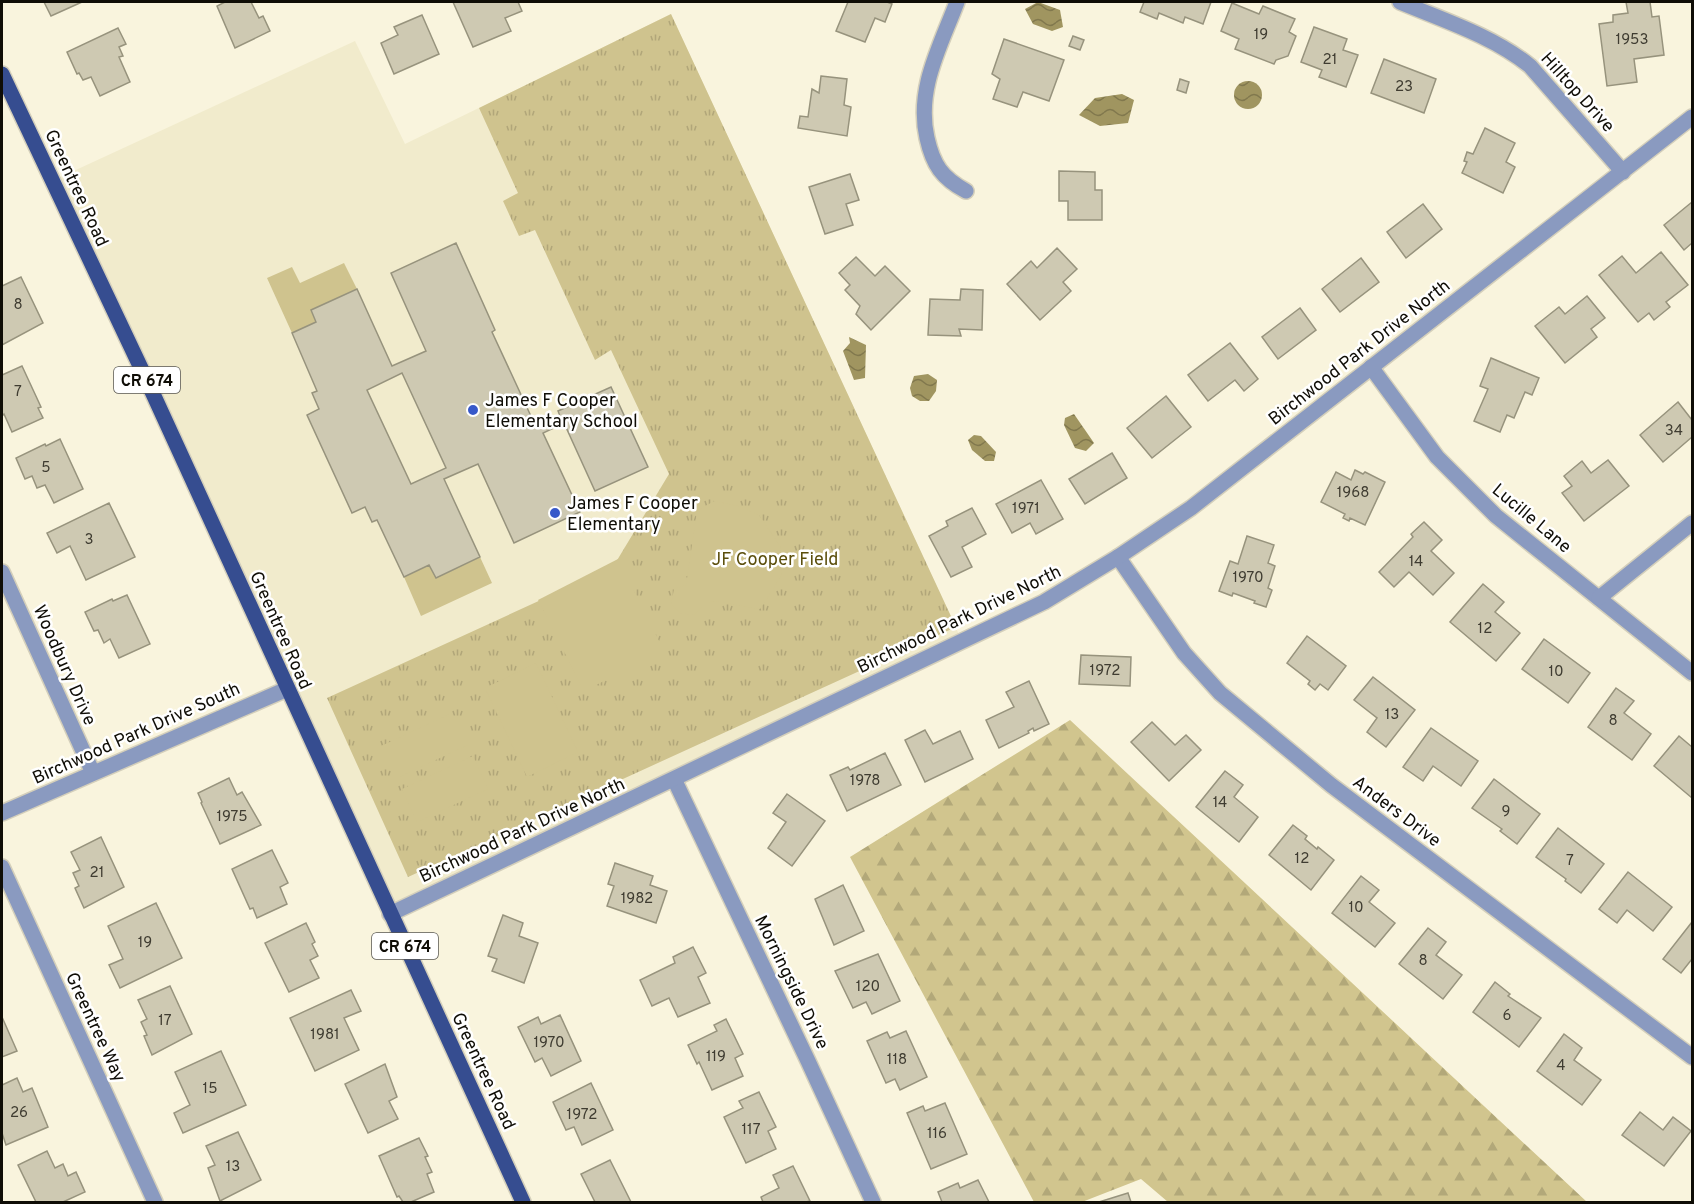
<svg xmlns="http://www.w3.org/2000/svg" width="1694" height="1204" font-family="Overpass,sans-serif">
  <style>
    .built { fill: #f1ebcc }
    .grass { fill: url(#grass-tufts) }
    .forest { fill: url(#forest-firs) }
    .garden { fill: #cfc38e }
    .water { fill: url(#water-waves) }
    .building { fill: #cec9b2; stroke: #97937d; stroke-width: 1.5; fill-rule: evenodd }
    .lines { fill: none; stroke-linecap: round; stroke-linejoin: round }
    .minor-casing { stroke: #d4cfbb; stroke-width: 18 }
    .primary-casing { stroke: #d4cfbb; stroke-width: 18 }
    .minor { stroke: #8a9ac0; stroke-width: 15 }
    .primary { stroke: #364d90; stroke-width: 15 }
    .poi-dot { fill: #3758c9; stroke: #fff; stroke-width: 2 }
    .labels { text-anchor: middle; stroke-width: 5; stroke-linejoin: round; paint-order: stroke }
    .number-label { font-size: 15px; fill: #3f3c31 }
    .shield { fill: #fff; stroke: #575651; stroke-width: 1.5 }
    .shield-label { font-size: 16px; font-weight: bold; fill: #0f0d06 }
    .street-label { font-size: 18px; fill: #0f0d06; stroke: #fff }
    .poi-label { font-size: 18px; fill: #0f0d06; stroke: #fff; text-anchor: start }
    .park-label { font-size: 18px; fill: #5b4e0c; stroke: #fff }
  </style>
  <defs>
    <pattern id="grass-tufts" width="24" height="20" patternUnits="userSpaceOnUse" patternTransform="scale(1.5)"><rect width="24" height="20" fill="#cfc38e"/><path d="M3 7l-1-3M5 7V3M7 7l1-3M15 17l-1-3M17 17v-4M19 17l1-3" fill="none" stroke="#b1a679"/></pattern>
    <pattern id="forest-firs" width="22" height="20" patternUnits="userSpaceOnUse" patternTransform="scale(1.5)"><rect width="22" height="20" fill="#d1c58e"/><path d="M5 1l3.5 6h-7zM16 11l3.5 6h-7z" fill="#b2a879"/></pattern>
    <pattern id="water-waves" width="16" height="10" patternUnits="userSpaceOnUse" patternTransform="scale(1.5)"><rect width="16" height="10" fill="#a09560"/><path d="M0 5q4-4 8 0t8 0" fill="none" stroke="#81784d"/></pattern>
  </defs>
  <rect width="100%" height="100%" fill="#f9f4dd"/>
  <path class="built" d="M671 14 962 641 390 914 52 181 355 41 405 144Z"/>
  <path class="grass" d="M671 14 956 627 408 877 327 698 613 567 669 474 611 350 595 360 535 230 519 236 503 201 518 193 479 108Z"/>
  <path class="forest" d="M1070 720 1587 1202H1168L1141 1179 1082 1202H1034L850 857Z"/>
  <g class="garden">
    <path d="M344 263 357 289 311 310 316 322 292 333 267 278 292 267 300 283Z"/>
    <path d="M714 501 738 506 759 515 780 546 782 575 760 609 713 601 703 606 694 615 680 613 671 604 674 589 686 585 697 511Z"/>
    <path d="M480 557 492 583 421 616 404 577 429 565 436 578Z"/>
    <path d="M618 559 664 651 584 691 538 600Z"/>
    <path d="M536 663 578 752 527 777 485 688Z"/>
    <path d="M452 713 468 745 397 778 381 746Z"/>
    <path d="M473 756 488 789 417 822 402 789Z"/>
  </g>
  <g class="water">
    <path d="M1038 2 1060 10 1063 27 1052 31 1033 24 1025 9Z"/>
    <circle cx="1248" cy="95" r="14"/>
    <path d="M1122 94 1134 100 1128 123 1100 126 1079 115 1095 98Z"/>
    <path d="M849 337 866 345 865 378 854 380 843 351 850 343Z"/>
    <path d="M928 374 937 380 936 391 929 401H920L912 396 910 388 914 376Z"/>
    <path d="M1074 414 1094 443 1086 451 1075 448 1064 425 1065 418Z"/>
    <path d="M974 435 981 436 996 452 994 461H985L972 450 968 440Z"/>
  </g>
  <g class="building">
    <path d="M44 2H82L51 16Z"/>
    <path d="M225 2H251L259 18 263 16 270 31 235 48 217 6Z"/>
    <path d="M453 2H518L522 11 505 18 511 31 473 47Z"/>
    <path d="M848 2H887L892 4 885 22 875 18 865 42 836 31Z"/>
    <path d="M1144 2H1211L1203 24 1185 17 1183 23 1159 13 1157 19 1140 12Z"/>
    <path d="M1626 2H1650L1652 17 1659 16 1664 55 1634 59 1637 82 1607 86 1599 24 1613 22V15L1628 13Z"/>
    <path d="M1232 3 1259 14 1263 6 1295 19 1289 32 1296 36 1288 56 1276 60 1274 64 1235 49 1239 39 1221 31Z"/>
    <path d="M422 15 439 54 394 74 381 43 398 35 394 27Z"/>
    <path d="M1314 27 1347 39 1343 50 1358 55 1346 87 1319 77 1322 70 1301 62Z"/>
    <path d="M118 28 126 44 119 47 123 56 119 57 130 82 100 96 91 77 83 80 79 73 77 74 67 52Z"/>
    <path d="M1073 36 1084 40 1080 50 1069 46Z"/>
    <path d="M1004 39 1064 60 1049 101 1023 92 1017 107 993 99 1000 79 992 74Z"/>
    <path d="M1384 59 1436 79 1424 113 1371 93Z"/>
    <path d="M821 76 847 79 844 105 851 107 847 136 798 128 800 116 808 117 812 89 819 93Z"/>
    <path d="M1180 79 1189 82 1186 93 1177 90Z"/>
    <path d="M1485 128 1515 143 1506 162 1515 167 1503 193 1462 173 1467 162 1464 161 1467 152 1473 154Z"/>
    <path d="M1059 171 1095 172V190H1102V220H1068V201H1059Z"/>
    <path d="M850 174 859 200 846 204 853 225 825 234 809 187Z"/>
    <path d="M1692 202V243L1684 250 1664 225Z"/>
    <path d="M1423 204 1442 229 1406 258 1387 232Z"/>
    <path d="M456 243 495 330 492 332 536 427 560 416 558 411 611 387 648 467 595 491 564 423 543 433 580 512 514 543 478 464 444 479 480 557 436 578 429 565 404 577 377 520 372 522 365 507 352 513 307 415 319 409 312 393 317 391 292 333 316 322 311 310 357 289 392 366 426 351 391 273ZM402 373 446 468 411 484 367 390Z"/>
    <path d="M1057 248 1077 269 1063 282 1071 291 1040 320 1007 284 1031 261 1037 268Z"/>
    <path d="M1661 252 1688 285 1666 302 1670 307 1654 320 1649 313 1638 322 1599 275 1622 256 1636 273Z"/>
    <path d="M856 257 875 276 885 266 910 291 871 330 856 314 860 306 845 290 850 285 839 273Z"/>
    <path d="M1361 258 1379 282 1340 312 1322 289Z"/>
    <path d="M21 277 43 323 2 345V286Z"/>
    <path d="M961 289 983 290 982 330 959 329 961 336 928 335 930 299 960 300Z"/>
    <path d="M1587 296 1605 318 1591 329 1597 337 1565 363 1535 326 1559 307 1565 314Z"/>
    <path d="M1300 308 1316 330 1278 359 1262 337Z"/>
    <path d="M1230 343 1258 379 1244 391 1235 380 1208 401 1188 375Z"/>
    <path d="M1491 358 1539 378 1532 395 1525 392 1514 418 1507 415 1500 432 1474 421 1488 389 1480 386Z"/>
    <path d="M22 366 41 407 38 408 43 418 12 432 4 414 2 416V375Z"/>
    <path d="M1166 396 1191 427 1152 458 1127 428Z"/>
    <path d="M1678 402 1692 420V437L1663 462 1640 435Z"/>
    <path d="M60 439 83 489 54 503 45 485 37 488 32 476 25 479 16 458 45 444 46 446Z"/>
    <path d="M1112 453 1127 478 1085 504 1069 479Z"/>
    <path d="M1608 460 1629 486 1584 521 1562 493 1572 486 1564 476 1582 461 1591 473Z"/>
    <path d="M1355 470 1363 474 1365 472 1385 482 1365 525 1350 518 1349 521 1343 518 1345 514 1321 502 1336 472 1351 480Z"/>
    <path d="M1041 480 1063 519 1036 534 1030 523 1012 533 996 504Z"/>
    <path d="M109 503 135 557 86 580 70 546 57 553 47 533Z"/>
    <path d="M972 508 986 534 962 547 972 567 951 577 929 536 948 526 946 521Z"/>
    <path d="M1424 522 1442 540 1431 551 1454 573 1433 595 1409 572 1394 587 1379 572 1413 537 1411 534Z"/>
    <path d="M1247 536 1274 545 1268 563 1275 566 1268 588 1272 590 1266 607 1254 603 1255 601 1233 593 1232 596 1219 591 1230 561 1238 564Z"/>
    <path d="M1483 584 1504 602 1495 612 1520 633 1496 661 1450 622Z"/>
    <path d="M127 595 150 644 119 658 110 639 104 643 98 630 94 631 85 612 112 599 113 601Z"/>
    <path d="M1307 636 1346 666 1328 690 1320 684 1315 690 1308 684 1310 681 1287 663Z"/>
    <path d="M1544 639 1590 673 1568 703 1522 669Z"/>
    <path d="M1081 655 1131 657 1130 686 1079 684Z"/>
    <path d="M1373 677 1415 710 1386 747 1367 732 1377 718 1354 700Z"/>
    <path d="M1029 681 1049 724 1034 731 1033 728 1028 731 1029 733 999 748 986 720 1014 707 1006 692Z"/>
    <path d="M1616 688 1634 701 1624 713 1651 734 1632 760 1588 727Z"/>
    <path d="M1152 722 1175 745 1186 735 1201 750 1169 781 1131 742Z"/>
    <path d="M1431 728 1478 761 1461 786 1433 766 1423 781 1403 767Z"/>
    <path d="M925 730 933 744 960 731 973 759 925 782 905 740Z"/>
    <path d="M1679 736 1692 747V798L1654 766Z"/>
    <path d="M885 753 901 785 847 811 830 775 848 767 850 770Z"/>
    <path d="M1225 771 1243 785 1234 797 1258 817 1239 842 1196 807Z"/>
    <path d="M229 778 237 795 242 792 261 825 220 844 201 803 202 802 198 793Z"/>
    <path d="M1494 779 1540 814 1517 844 1500 831 1502 829 1472 808Z"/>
    <path d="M787 794 825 821 792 866 768 848 786 822 773 813Z"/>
    <path d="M1293 825 1307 836 1305 839 1317 849 1318 847 1334 860 1311 890 1269 855Z"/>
    <path d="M1558 828 1604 864 1581 893 1565 881 1566 879 1536 857Z"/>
    <path d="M101 837 124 887 84 908 75 888 79 886 73 873 80 870 71 852Z"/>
    <path d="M272 850 288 883 280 887 287 904 257 918 253 908 250 909 232 869Z"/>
    <path d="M615 863 653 876 650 885 667 891 656 923 607 906 614 886 608 884Z"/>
    <path d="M1628 872 1672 907 1653 931 1627 910 1617 923 1599 909Z"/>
    <path d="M1361 876 1379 890 1369 902 1395 923 1375 947 1332 913Z"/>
    <path d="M843 885 864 931 834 945 815 899Z"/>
    <path d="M156 903 182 958 120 988 109 965 123 959 108 926Z"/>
    <path d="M503 915 523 923 519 936 538 943 524 983 492 971 497 959 488 956Z"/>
    <path d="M1692 922V959L1681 973 1663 959Z"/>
    <path d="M306 923 315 942 312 944 318 956 310 960 319 978 289 992 265 943Z"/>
    <path d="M1428 928 1446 942 1436 955 1462 975 1443 999 1399 964Z"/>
    <path d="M693 947 706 973 698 977 710 1003 678 1017 669 998 652 1006 640 980 675 963 673 957Z"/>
    <path d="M878 954 900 1001 872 1014 866 1002 853 1008 835 971Z"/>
    <path d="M1495 982 1510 994 1508 996 1541 1018 1519 1047 1473 1012Z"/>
    <path d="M170 986 192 1034 152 1055 144 1036 147 1035 141 1022 147 1019 138 1000Z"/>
    <path d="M351 990 361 1011 344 1018 359 1050 315 1071 290 1018Z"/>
    <path d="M560 1015 581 1061 551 1076 542 1058 535 1062 518 1027 538 1017 541 1024Z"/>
    <path d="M2 1017 17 1051 2 1057Z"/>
    <path d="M726 1019 743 1054 735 1058 743 1076 712 1090 699 1062 697 1064 688 1045 717 1031 714 1025Z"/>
    <path d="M906 1031 927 1077 900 1090 895 1079 886 1083 867 1041 887 1032 890 1038Z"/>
    <path d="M1564 1034 1582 1048 1574 1060 1601 1080 1582 1105 1537 1071Z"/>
    <path d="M221 1051 246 1105 183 1133 174 1113 190 1105 175 1072Z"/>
    <path d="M385 1064 397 1097 389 1101 398 1119 368 1133 345 1084Z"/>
    <path d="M17 1078 23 1092 32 1088 48 1127 6 1145 2 1133V1085Z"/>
    <path d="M591 1083 613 1130 582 1145 574 1127 566 1130 553 1102Z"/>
    <path d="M759 1092 776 1127 768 1131 776 1149 746 1163 724 1117 743 1108 739 1101Z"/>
    <path d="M945 1103 967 1154 931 1169 907 1113 923 1106 925 1111Z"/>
    <path d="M1640 1112 1663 1130 1673 1117 1691 1131 1664 1166 1622 1135Z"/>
    <path d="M238 1132 261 1180 220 1201 208 1168 215 1165 206 1146Z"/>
    <path d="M419 1138 428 1156 425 1157 432 1172 427 1174 434 1192 411 1202H403L399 1196 397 1197 379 1156Z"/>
    <path d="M47 1151 55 1168 63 1164 68 1176 76 1172 85 1192 63 1202H36L18 1165Z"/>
    <path d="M610 1160 631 1202H595L581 1174Z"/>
    <path d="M793 1166 810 1201 806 1202H763L761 1197 779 1188 773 1175Z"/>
    <path d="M978 1180 989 1202H942L938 1192 958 1183 960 1188Z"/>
    <path d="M1128 1193 1131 1202H1099Z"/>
  </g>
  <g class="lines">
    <g class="minor-casing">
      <g id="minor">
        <path d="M957 2C940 47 916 89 927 138 933 165 942 178 966 191"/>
        <path d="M1400 2C1443 20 1493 36 1530 66L1623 172"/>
        <path d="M1371 367 1437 457 1496 516 1692 673"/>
        <path d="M1118 557 1184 653 1220 693 1331 785 1692 1057"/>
        <path d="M2 572 93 773"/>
        <path d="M1599 598 1692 523"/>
        <path d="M674 779 808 1061 873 1202"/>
        <path d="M2 813 287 689"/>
        <path d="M2 867 155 1202"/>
        <path d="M390 914 1044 602 1118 557 1191 508 1692 117"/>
      </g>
    </g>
    <g class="primary-casing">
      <path id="primary" d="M2 74 149 385 523 1202"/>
    </g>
    <use href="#minor" class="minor"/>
    <use href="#primary" class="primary"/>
  </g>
  <g class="poi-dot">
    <circle cx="473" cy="410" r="6"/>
    <circle cx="555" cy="513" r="6"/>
  </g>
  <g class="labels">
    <g class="number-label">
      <text x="1261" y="39">19</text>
      <text x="1632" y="44">1953</text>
      <text x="1330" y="64">21</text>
      <text x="1404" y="91">23</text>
      <text x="18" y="309">8</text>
      <text x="18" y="396">7</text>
      <text x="1674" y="435">34</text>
      <text x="46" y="472">5</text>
      <text x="1353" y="497">1968</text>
      <text x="1026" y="513">1971</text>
      <text x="89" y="544">3</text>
      <text x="1416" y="566">14</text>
      <text x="1248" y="582">1970</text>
      <text x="1485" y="633">12</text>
      <text x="1105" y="675">1972</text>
      <text x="1556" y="676">10</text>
      <text x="1392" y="719">13</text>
      <text x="1613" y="725">8</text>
      <text x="865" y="785">1978</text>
      <text x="1220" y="807">14</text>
      <text x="1506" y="816">9</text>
      <text x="232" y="821">1975</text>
      <text x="1302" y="863">12</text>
      <text x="1570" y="865">7</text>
      <text x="97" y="877">21</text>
      <text x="637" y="903">1982</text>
      <text x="1356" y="912">10</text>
      <text x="145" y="947">19</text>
      <text x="1423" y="965">8</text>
      <text x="868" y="991">120</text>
      <text x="1507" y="1020">6</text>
      <text x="165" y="1025">17</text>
      <text x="325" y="1039">1981</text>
      <text x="549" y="1047">1970</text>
      <text x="716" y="1061">119</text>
      <text x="897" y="1064">118</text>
      <text x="1561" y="1070">4</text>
      <text x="210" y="1093">15</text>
      <text x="19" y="1117">26</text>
      <text x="582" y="1119">1972</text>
      <text x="751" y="1134">117</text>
      <text x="937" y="1138">116</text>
      <text x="233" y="1171">13</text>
    </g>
    <g class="shield">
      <rect x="114" y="367" width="66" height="26" rx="4.5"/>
      <rect x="372" y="933" width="66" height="26" rx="4.5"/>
    </g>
    <g class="shield-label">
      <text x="147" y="386">CR 674</text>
      <text x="405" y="952">CR 674</text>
    </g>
    <g class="street-label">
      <text transform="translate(1578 92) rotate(48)" y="6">Hilltop Drive</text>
      <text transform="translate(77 188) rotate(65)" y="6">Greentree Road</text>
      <text transform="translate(1359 352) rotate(-38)" y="6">Birchwood Park Drive North</text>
      <text transform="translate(1532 518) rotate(40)" y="6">Lucille Lane</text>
      <text transform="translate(959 619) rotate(-26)" y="6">Birchwood Park Drive North</text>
      <text transform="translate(281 630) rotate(66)" y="6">Greentree Road</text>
      <text transform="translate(65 665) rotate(66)" y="6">Woodbury Drive</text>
      <text transform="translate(136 733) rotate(-24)" y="6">Birchwood Park Drive South</text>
      <text transform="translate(1397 811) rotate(37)" y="6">Anders Drive</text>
      <text transform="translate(522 830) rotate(-25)" y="6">Birchwood Park Drive North</text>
      <text transform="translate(792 982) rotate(64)" y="6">Morningside Drive</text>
      <text transform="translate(96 1027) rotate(65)" y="6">Greentree Way</text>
      <text transform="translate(484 1071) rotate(65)" y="6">Greentree Road</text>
    </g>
    <g class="poi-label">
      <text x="485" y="406">James F Cooper<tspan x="485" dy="21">Elementary School</tspan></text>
      <text x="567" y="509">James F Cooper<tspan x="567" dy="21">Elementary</tspan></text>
    </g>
    <g class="park-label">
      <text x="775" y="565">JF Cooper Field</text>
    </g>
  </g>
  <rect width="1694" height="1204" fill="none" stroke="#0f0d06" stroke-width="6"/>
</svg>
